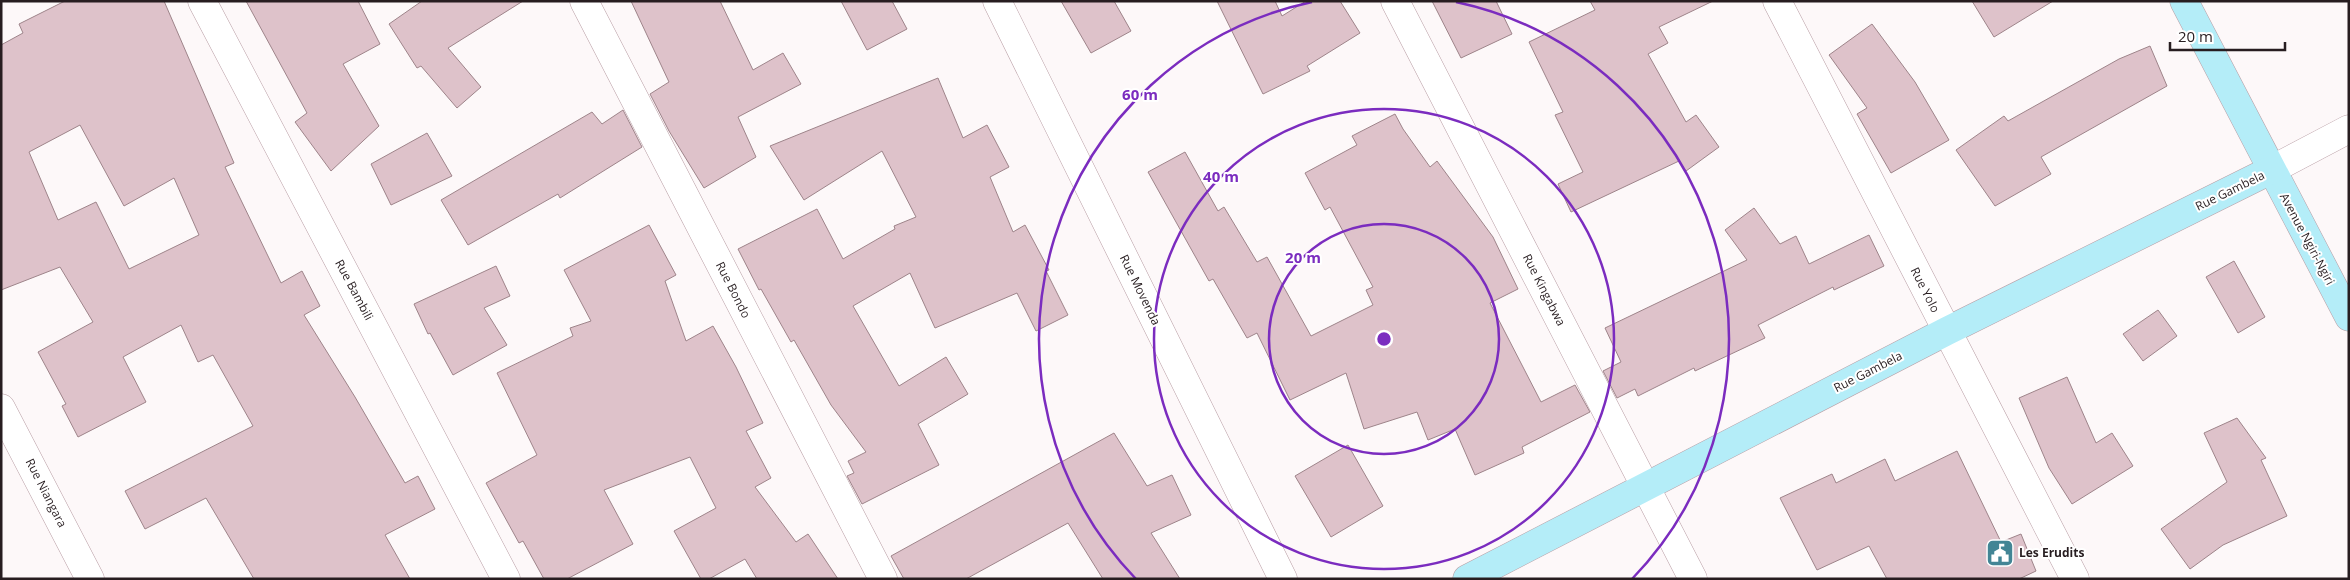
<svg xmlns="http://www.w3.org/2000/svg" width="2350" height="580" font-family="'Open Sans',sans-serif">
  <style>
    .building { fill: #dec2ca; stroke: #9e848a; fill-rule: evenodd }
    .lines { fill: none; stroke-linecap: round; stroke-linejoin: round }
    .street-casing { stroke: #b99ea5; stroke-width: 29 }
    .secondary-casing { stroke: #b99ea5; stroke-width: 29 }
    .street { stroke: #fff; stroke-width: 28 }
    .secondary { stroke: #b4edf8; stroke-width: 28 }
    .ring { fill: none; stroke: #7b2cbf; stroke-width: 2.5 }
    .labels { text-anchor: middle; stroke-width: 4; stroke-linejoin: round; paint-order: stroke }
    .street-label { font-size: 12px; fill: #271d20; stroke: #fff }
    .poi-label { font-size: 12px; font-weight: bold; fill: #271d20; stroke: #fff; text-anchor: start }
    .centre { fill: #7b2cbf; stroke: #fff; stroke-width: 2.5 }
    .ring-label { font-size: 15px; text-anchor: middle; font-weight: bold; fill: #7b2cbf; stroke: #fff; stroke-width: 4; stroke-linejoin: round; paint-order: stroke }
  </style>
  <rect width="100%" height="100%" fill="#fdf8f9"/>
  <g class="building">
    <path d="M65 1H164L234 163 225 167 281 283 302 271 320 306 304 315 355 397 405 483 418 476 435 509 385 535 410 579H254L206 498 145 529 125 491 253 426 213 355 198 362 181 325 123 357 146 402 78 437 62 406 66 404 38 352 93 322 60 267 1 290V45L23 33 19 24ZM80 125 124 206 174 178 199 235 129 269 96 202 58 220 29 152Z"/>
    <path d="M246 1H358L380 44 343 64 379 126 331 171 295 122 307 113Z"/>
    <path d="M422 1H523L448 48 481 87 457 108 421 66 417 68 389 24Z"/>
    <path d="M631 1H720L753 70 783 53 801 84 738 117 756 157 704 188 669 131 650 94 669 82Z"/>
    <path d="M841 1H892L907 29 867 50Z"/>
    <path d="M1061 1H1114L1131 31 1091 53Z"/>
    <path d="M1217 1H1275L1282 16 1306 1H1340L1360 33 1307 66 1310 71 1263 94Z"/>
    <path d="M1432 1H1496L1512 34 1461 58Z"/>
    <path d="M1590 1H1713L1659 27 1668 43 1648 54 1686 122 1696 115 1719 147 1686 171 1679 161 1571 212 1558 184 1583 172 1555 115 1563 112 1529 42 1595 10Z"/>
    <path d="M1972 1H2053L1994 37Z"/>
    <path d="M1872 24 1915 82 1949 140 1891 173 1857 114 1867 108 1829 55Z"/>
    <path d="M2150 46 2167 86 2041 157 2051 174 1995 206 1956 150 2004 116 2008 121 2119 59Z"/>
    <path d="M938 78 963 138 987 125 1009 167 990 177 1013 232 1025 225 1049 270 1046 271 1068 315 1036 331 1017 293 935 328 910 273 853 306 899 386 946 357 968 394 918 424 939 465 862 504 847 476 854 473 848 461 866 452 831 405 794 340 791 342 761 289 759 290 738 249 817 209 843 259 895 229 894 226 916 217 882 151 804 200 770 146Z"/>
    <path d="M623 110 642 147 560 198 558 194 468 245 441 200 592 112 602 124Z"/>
    <path d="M1395 114 1403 129 1430 167 1437 161 1493 237 1518 289 1490 303 1541 402 1575 385 1590 412 1522 447 1524 453 1475 475 1455 429 1428 440 1417 412 1364 429 1346 373 1290 400 1257 333 1247 338 1213 279 1209 281 1148 172 1185 152 1218 211 1224 207 1257 262 1267 257 1311 336 1373 305 1366 290 1373 287 1330 207 1325 210 1305 173 1357 145 1352 136Z"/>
    <path d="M427 133 452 176 391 205 371 164Z"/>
    <path d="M1754 208 1780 244 1796 236 1809 264 1869 235 1884 266 1834 290 1833 287 1758 325 1765 338 1695 371 1694 368 1638 396 1635 389 1617 398 1603 371 1621 362 1605 328 1747 260 1725 230Z"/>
    <path d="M649 225 676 275 665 281 686 341 713 326 736 367 763 423 746 431 771 478 755 487 796 542 808 534 838 579H757L745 559 709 579H701L674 531 716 508 690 457 604 490 633 544 567 579H544L523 541 519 543 486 483 537 455 497 373 573 336 570 328 591 321 564 270Z"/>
    <path d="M2234 261 2265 317 2238 333 2206 277Z"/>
    <path d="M496 266 510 296 484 308 507 345 453 375 430 333 428 334 414 304Z"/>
    <path d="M2158 310 2177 336 2143 361 2123 334Z"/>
    <path d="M2067 377 2096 443 2112 433 2133 466 2072 504 2049 468 2019 398Z"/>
    <path d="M2237 418 2266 458 2261 460 2287 516 2223 545 2190 569 2161 529 2227 482 2204 433Z"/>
    <path d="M1114 433 1147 486 1172 475 1191 515 1151 533 1180 579H1103L1068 523 966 579H904L891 556Z"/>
    <path d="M1348 445 1383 506 1331 537 1295 476Z"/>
    <path d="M1957 451 2001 542 2021 534 2036 571 2019 579H1887L1869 546 1817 570 1780 498 1832 474 1836 483 1885 459 1895 481Z"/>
  </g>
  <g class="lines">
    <g class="street-casing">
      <g id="street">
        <path d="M202 1 506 579"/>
        <path d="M584 1 883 579"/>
        <path d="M997 1 1283 579"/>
        <path d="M1395 1 1693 579"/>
        <path d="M1777 1 2075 579"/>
        <path d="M2271 170 2349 129"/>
        <path d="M1 408 90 579"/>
      </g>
    </g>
    <g class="secondary-casing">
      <g id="secondary">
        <path d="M2184 1 2349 317"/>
        <path d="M1467 579 1947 331 2271 170"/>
      </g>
    </g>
    <use href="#street" class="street"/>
    <use href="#secondary" class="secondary"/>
  </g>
  <g class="ring">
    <circle cx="1384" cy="339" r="115"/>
    <circle cx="1384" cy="339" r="230"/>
    <path d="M1136 579A345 345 0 0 1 1312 2M1456 2A345 345 0 0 1 1632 579"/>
  </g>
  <defs>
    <g id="civic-square" transform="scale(1.4375)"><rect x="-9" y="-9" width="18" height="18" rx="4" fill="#428595" stroke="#fff"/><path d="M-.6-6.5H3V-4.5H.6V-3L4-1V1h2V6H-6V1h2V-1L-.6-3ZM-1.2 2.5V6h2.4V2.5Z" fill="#fff"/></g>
  </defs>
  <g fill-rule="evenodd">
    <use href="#civic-square" x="2000" y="553"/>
  </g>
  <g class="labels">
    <g class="street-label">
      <text transform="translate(2230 191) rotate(-26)" y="4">Rue Gambela</text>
      <text transform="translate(2307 239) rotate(62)" y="4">Avenue Ngiri-Ngiri</text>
      <text transform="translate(354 290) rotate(62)" y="4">Rue Bambili</text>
      <text transform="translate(733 290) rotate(63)" y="4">Rue Bondo</text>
      <text transform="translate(1140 290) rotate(64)" y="4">Rue Movenda</text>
      <text transform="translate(1544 290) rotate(63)" y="4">Rue Kingabwa</text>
      <text transform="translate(1925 290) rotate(63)" y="4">Rue Yolo</text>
      <text transform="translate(1868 372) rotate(-27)" y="4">Rue Gambela</text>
      <text transform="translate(46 493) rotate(63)" y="4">Rue Niangara</text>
    </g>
    <g class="poi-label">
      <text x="2019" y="557">Les Erudits</text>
    </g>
  </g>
  <circle cx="1384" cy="339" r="8" class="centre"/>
  <g class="ring-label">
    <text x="1140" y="100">60 m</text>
    <text x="1221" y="182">40 m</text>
    <text x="1303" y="263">20 m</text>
  </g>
  <rect width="2350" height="580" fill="none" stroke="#271d20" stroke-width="5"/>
  <path d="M2170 42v8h115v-8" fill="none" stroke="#271d20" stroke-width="2.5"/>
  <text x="2178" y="42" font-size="15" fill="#271d20" stroke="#ffffff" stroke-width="4" paint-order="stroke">20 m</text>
</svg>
